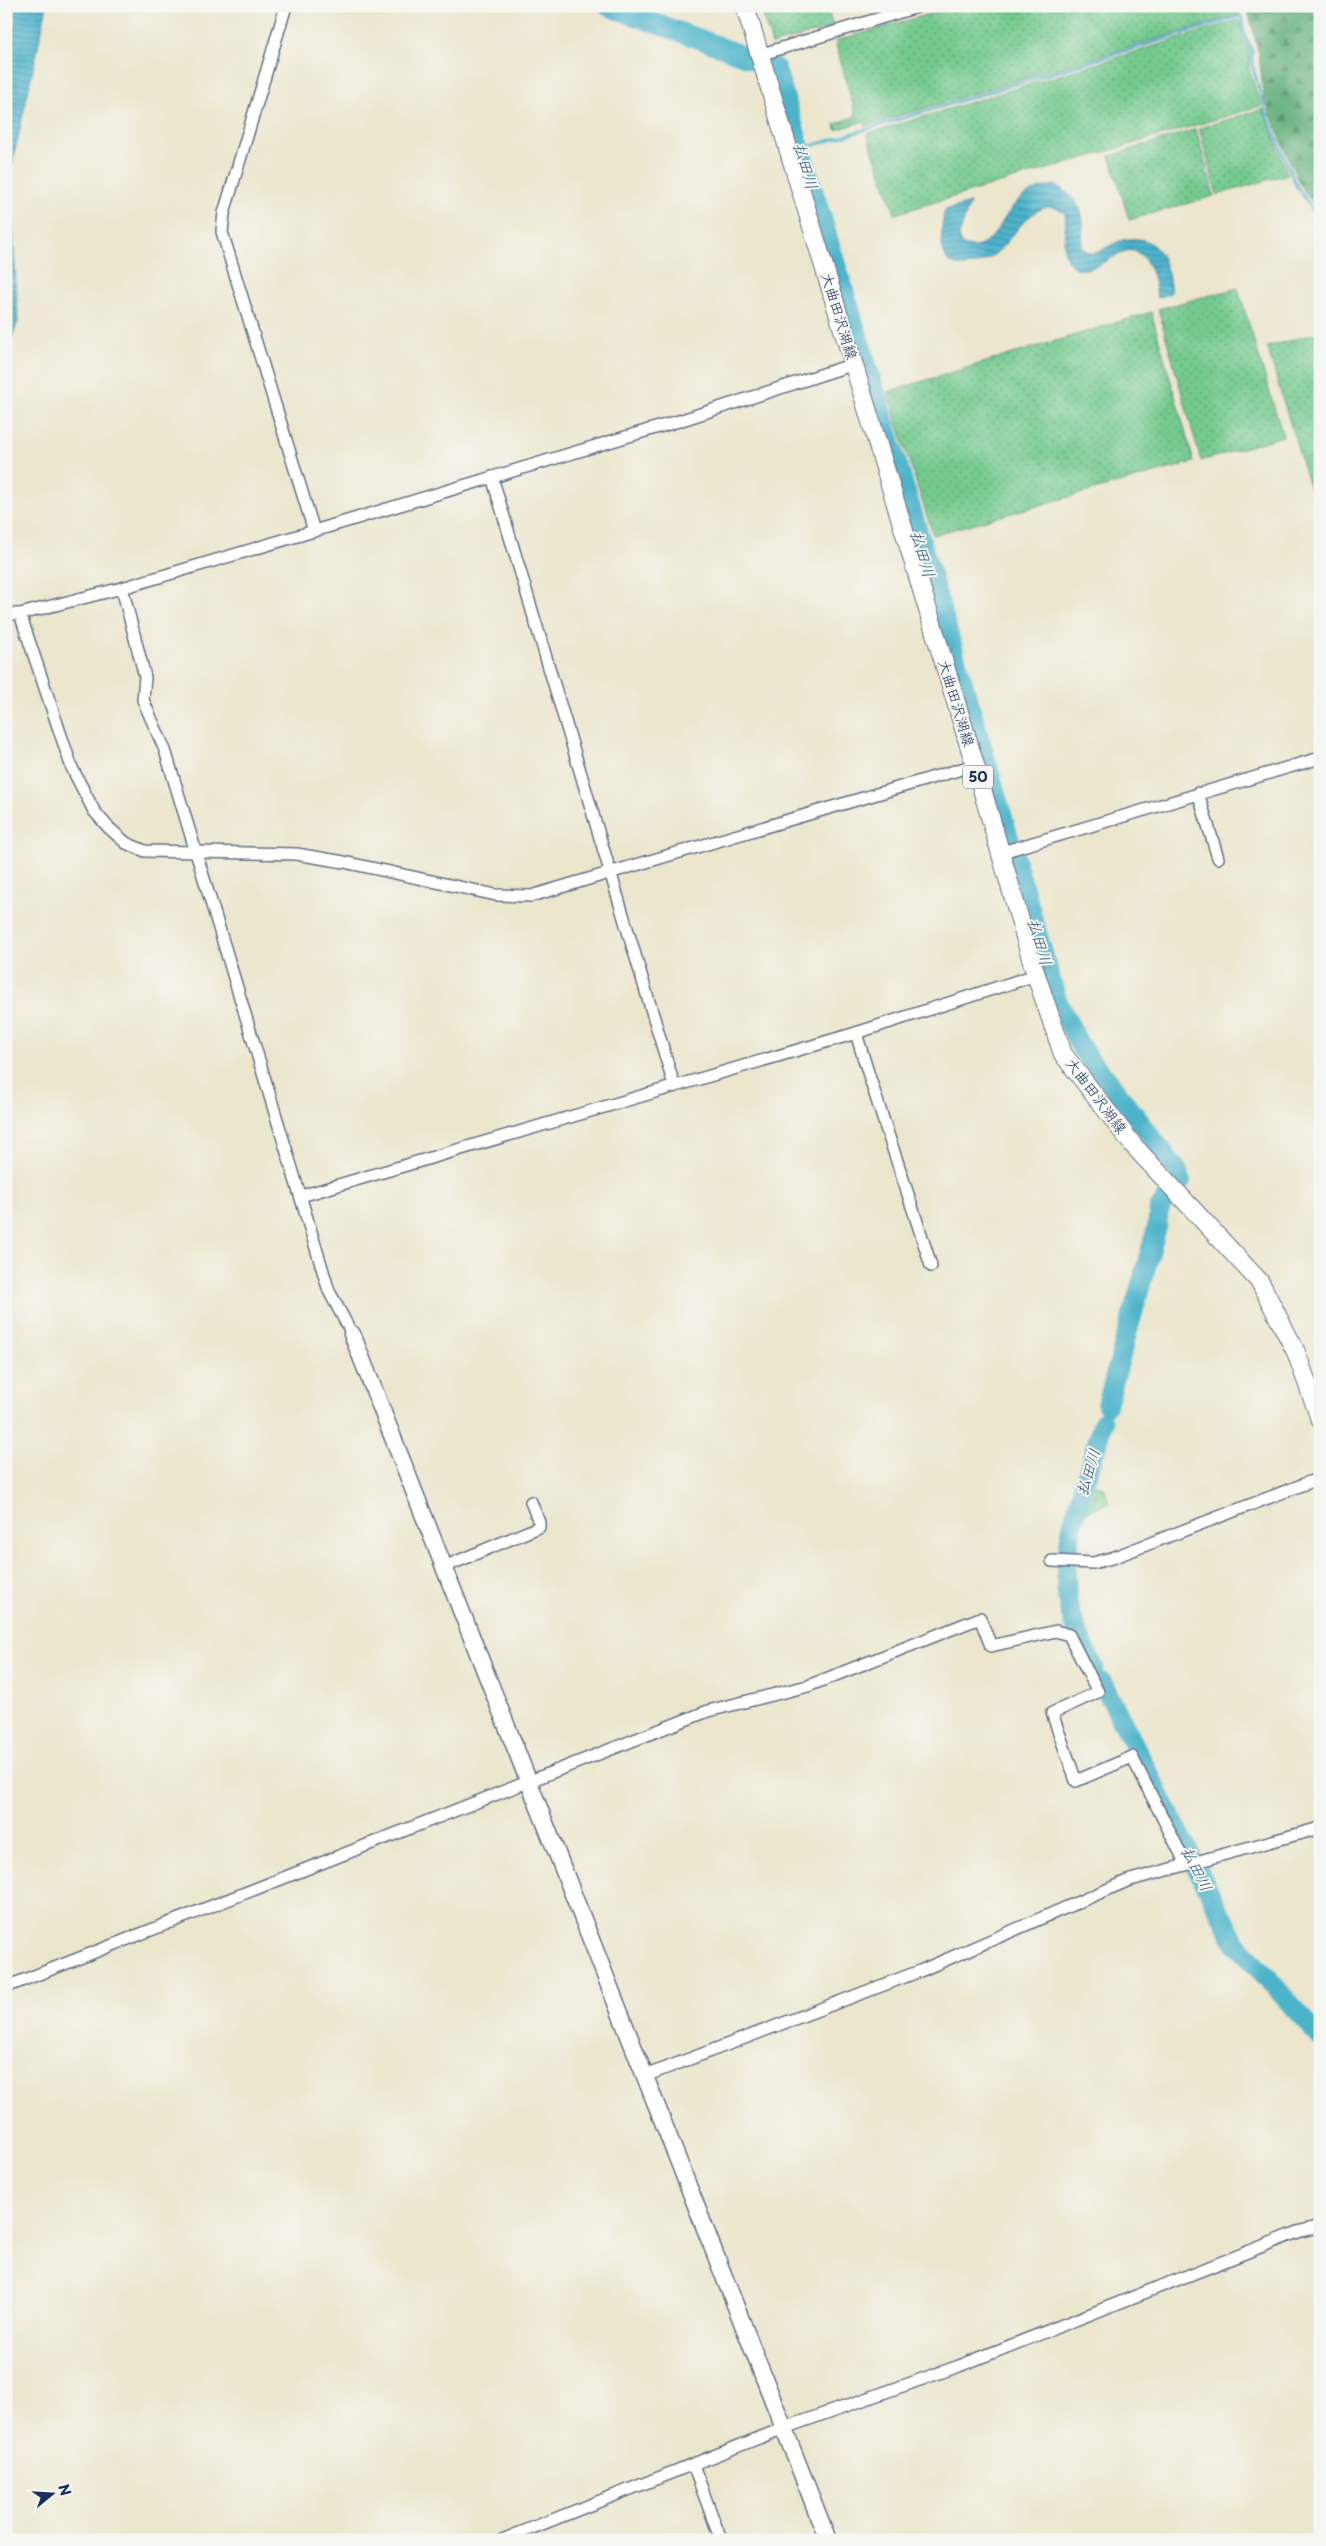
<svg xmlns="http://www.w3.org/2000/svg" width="1326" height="2546" font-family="'Playpen Sans','Klee One',sans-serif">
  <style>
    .grass { fill: url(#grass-dots); stroke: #477c76 }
    .forest { fill: url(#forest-firs); stroke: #3c6e6b }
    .cemetery { fill: url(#cemetery-stones); stroke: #477c76 }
    .water { fill: url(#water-rules); stroke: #337194 }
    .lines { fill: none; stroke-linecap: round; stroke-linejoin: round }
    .stream { stroke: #4bb3ca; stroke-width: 3 }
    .river { stroke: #4bb3ca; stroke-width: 20 }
    .street-casing { stroke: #646f84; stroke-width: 14 }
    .secondary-casing { stroke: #646f84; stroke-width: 19 }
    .primary-casing { stroke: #646f84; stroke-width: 20 }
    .street { stroke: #fff; stroke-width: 11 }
    .secondary { stroke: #fff; stroke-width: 16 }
    .primary { stroke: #fff; stroke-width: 18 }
    .labels { text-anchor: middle; stroke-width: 4; stroke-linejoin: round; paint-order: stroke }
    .shield { fill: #f6f6f2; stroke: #5d6b8a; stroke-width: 1 }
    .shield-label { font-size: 14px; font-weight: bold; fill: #1b2f5e }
    .street-label { font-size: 15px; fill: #1b2f5e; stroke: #f6f6f2 }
    .water-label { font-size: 16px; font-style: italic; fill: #29577e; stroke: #f6f6f2 }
  </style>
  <defs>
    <pattern id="grass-dots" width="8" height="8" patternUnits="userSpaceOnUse" patternTransform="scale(1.25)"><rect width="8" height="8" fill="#73c98d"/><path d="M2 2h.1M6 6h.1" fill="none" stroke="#5ea476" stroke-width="1.8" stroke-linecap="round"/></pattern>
    <pattern id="forest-firs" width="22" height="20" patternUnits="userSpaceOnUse" patternTransform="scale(1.25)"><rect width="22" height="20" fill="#5ead78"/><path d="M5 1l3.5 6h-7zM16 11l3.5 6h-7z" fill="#4d8d66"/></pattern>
    <pattern id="cemetery-stones" width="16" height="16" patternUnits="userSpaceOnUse" patternTransform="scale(1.25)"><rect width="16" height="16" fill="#73c98d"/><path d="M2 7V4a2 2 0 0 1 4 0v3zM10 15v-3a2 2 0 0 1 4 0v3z" fill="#5ea476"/></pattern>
    <pattern id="water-rules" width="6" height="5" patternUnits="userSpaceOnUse" patternTransform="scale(1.25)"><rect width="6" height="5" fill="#4bb3ca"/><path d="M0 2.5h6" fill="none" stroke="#3e92a7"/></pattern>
  </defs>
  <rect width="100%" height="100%" fill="#f6f6f2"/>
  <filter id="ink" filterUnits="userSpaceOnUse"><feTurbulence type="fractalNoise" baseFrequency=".02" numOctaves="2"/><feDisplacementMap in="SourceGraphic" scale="10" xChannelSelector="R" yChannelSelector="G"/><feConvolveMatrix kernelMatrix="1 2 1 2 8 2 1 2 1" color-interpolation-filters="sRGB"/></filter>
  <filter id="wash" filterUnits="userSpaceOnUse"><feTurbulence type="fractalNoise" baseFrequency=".0096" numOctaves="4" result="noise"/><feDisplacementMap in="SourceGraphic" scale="20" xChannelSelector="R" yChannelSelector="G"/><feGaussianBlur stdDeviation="1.12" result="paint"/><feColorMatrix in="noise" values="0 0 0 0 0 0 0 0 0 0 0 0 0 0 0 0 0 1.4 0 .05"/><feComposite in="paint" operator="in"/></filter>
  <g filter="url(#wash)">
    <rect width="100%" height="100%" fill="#ebe6cc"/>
    <g class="grass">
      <path d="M760 6H827L833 27 772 45Z"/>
      <path d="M957 6H1236L1240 14 866 126 865 121 836 130 835 124 856 116 835 41Z"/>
      <path d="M1239 20 1242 33 1250 49 1249 69 1261 106 895 214 867 134Z"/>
      <path d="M1263 109 1288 174 1217 195 1199 128Z"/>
      <path d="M1196 129 1214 196 1129 220 1110 156Z"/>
      <path d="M1238 288 1283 436 1201 461 1158 309Z"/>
      <path d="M1151 312 1194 462 933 535 887 392Z"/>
      <path d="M1320 332V523L1267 347Z"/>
    </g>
    <path class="forest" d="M1247 6H1320V214L1299 183 1264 99 1259 55Z"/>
    <path class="cemetery" d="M1091 1485 1104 1487 1109 1503 1081 1514Z"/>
    <g class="water">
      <path d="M16 6H47L10 174 18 322 6 354V118Z"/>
      <path d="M1054 185C1070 192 1083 206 1083 224 1083 233 1081 239 1082 248L1093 254C1105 250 1116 240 1129 239 1162 235 1168 269 1171 293L1157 298C1156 283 1148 246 1126 251 1112 254 1081 285 1067 259 1060 245 1068 228 1065 213 1058 209 1051 205 1043 208 1020 218 1010 244 990 258 979 265 956 271 947 259 939 247 941 225 945 210L970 203 959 235 961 244C990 258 1000 220 1015 204 1026 192 1039 188 1054 185Z"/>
    </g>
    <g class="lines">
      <path class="stream" d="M801 149 1241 16 1244 33 1252 50V64L1264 107 1296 185 1320 221"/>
      <g class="river">
        <path d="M608 6 713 44 776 69 924 551 1057 1000 1079 1044 1092 1063 1107 1079 1177 1170 1181 1180 1180 1182"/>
        <path d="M1107 1405 1157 1227 1159 1209 1167 1197"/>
        <path d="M1094 1667C1085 1649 1071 1622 1068 1603 1058 1541 1088 1480 1103 1422"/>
        <path d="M1102 1682 1235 1942 1320 2037"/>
      </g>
    </g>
  </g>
  <g filter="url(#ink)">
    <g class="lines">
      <g class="street-casing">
        <g id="street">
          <path d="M286 6 224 213 222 232 314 531"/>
          <path d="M759 55 920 6"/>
          <path d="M492 477 674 1085"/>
          <path d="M122 588 145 677 143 700 165 750 329 1291 352 1334"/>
          <path d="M6 614H20L122 588 314 531 682 420 854 364"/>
          <path d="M20 614 72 768 94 811 108 827 126 843 145 851 296 854 344 862 496 895 531 896 975 765"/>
          <path d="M1198 793 1218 858"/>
          <path d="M999 853 1320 758"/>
          <path d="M856 1033C879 1111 907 1188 931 1266"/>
          <path d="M301 1196 856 1033 1036 975"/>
          <path d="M1052 1561 1093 1563 1112 1558 1320 1478"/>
          <path d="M444 1567 539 1527V1522L531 1502"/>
          <path d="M6 1987 708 1711 808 1686 980 1618 991 1646 1056 1631 1069 1635 1098 1692 1052 1713 1076 1781 1132 1757 1186 1864"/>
          <path d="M645 2076 920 1971 1127 1881 1320 1828"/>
          <path d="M693 2465 721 2540"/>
          <path d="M502 2540 784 2428 959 2366 1298 2232 1320 2226"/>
        </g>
      </g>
      <g class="secondary-casing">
        <path id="secondary" d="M352 1334 828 2540"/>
      </g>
      <g class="primary-casing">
        <path id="primary" d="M745 6 975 765 1036 975 1063 1054 1133 1145 1260 1282 1296 1352 1320 1419"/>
      </g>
      <use href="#street" class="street"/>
      <use href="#secondary" class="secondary"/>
      <use href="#primary" class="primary"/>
    </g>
  </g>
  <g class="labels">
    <rect class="shield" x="963" y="765.5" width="30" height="23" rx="4"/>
    <g class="shield-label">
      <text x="978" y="782">50</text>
    </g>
    <g class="street-label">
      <text transform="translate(839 316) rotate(73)" y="5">大曲田沢湖線</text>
      <text transform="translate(956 703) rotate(73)" y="5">大曲田沢湖線</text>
      <text transform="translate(1096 1096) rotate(53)" y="5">大曲田沢湖線</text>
    </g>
    <g class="water-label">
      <text transform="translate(806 166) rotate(73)" y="6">払田川</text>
      <text transform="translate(923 554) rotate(73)" y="6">払田川</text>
      <text transform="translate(1040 942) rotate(73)" y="6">払田川</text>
      <text transform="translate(1088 1472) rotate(-73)" y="6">払田川</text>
      <text transform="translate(1197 1869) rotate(63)" y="6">払田川</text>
    </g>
  </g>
  <rect width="1326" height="2546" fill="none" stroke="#f6f6f2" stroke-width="25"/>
  <g transform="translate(52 2494) rotate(72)" stroke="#f6f6f2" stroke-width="4" paint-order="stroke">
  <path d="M0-4L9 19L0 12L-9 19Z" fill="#1b2f5e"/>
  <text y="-8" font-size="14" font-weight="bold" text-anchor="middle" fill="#1b2f5e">N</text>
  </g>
</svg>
